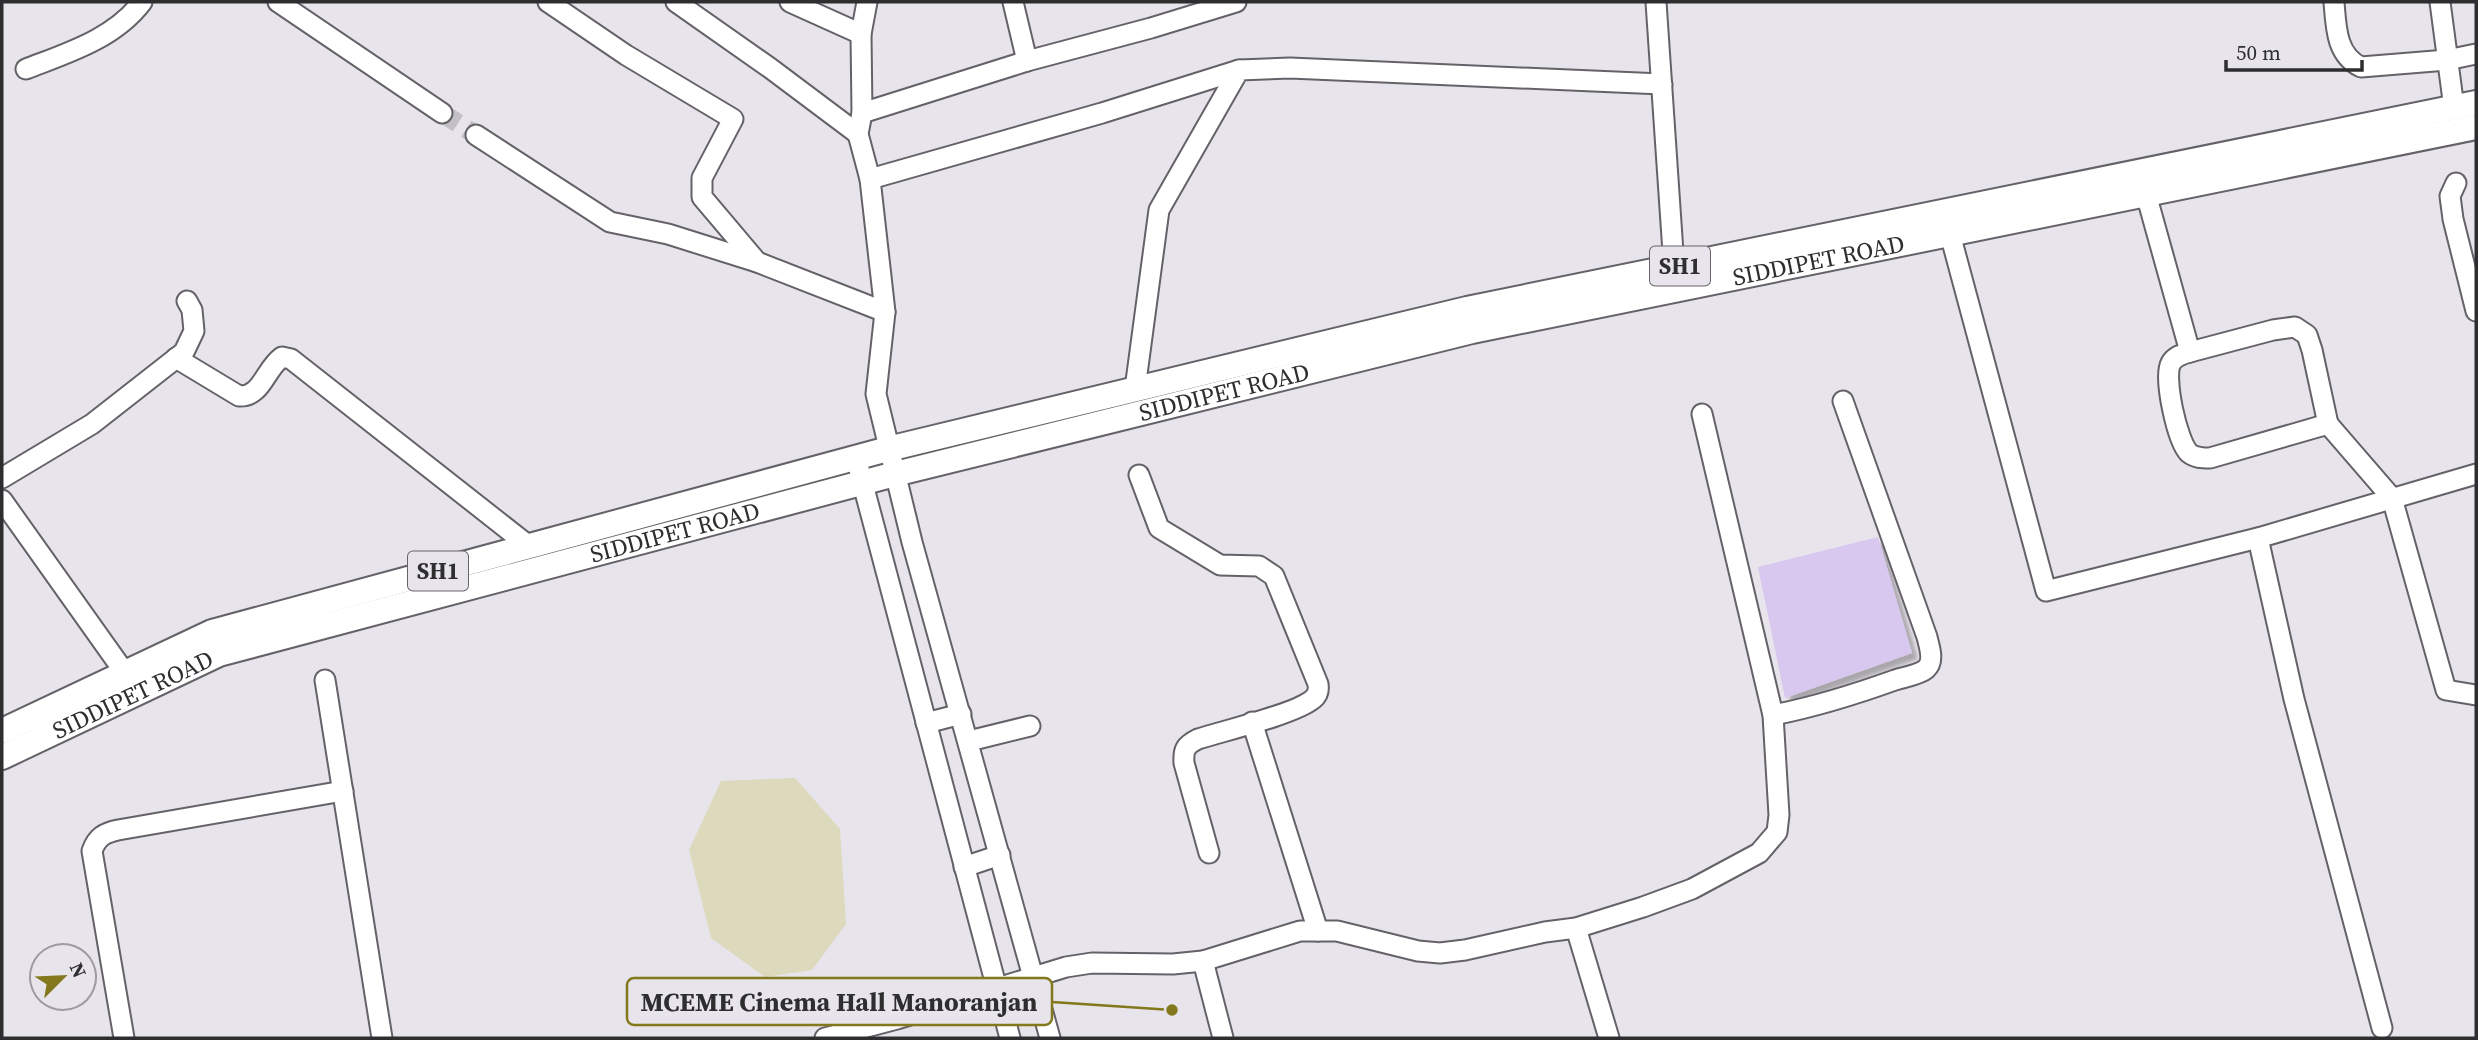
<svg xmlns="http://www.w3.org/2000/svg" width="2478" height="1040" font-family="'Source Serif 4',serif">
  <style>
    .green { fill: #ddd9bc }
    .building { fill: #d8c7ee; filter: url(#shadow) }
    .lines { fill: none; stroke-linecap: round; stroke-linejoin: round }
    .minor-tunnel { stroke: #c2bfc6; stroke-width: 19; stroke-dasharray: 19 10; stroke-linecap: butt }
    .minor-casing { stroke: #646268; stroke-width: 23 }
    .major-casing { stroke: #646268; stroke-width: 28 }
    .minor { stroke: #fff; stroke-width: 19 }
    .major { stroke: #fff; stroke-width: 24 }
    .labels { text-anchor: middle; stroke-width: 6; stroke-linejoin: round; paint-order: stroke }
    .shield { fill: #e7e4eb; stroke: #666468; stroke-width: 2 }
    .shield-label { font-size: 23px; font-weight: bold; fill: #2e2d30 }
    .street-label { font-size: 24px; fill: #2e2d30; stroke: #e7e4eb }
    .leader { fill: none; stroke: #83781c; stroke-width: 2.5 }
    .callout-dot { fill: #83781c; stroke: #e7e4eb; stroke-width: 2.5 }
    .callout { fill: #e7e4eb; stroke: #83781c; stroke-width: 2.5 }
    .callout-label { font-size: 26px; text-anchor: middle; font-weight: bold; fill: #2e2d30 }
  </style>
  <defs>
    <filter id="shadow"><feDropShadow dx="6" dy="6" stdDeviation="2" flood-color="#0004"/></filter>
  </defs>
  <rect width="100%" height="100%" fill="#e7e4eb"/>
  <path class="green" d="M795 778 840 829 846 924 812 970 765 977 711 938 689 850 721 781Z"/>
  <path class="building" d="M1878 537 1912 653 1785 698 1758 567Z"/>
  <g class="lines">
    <path class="minor-tunnel" d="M442 113 476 135"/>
    <g class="minor-casing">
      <g id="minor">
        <path d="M278 2 442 113"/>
        <path d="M548 2 626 55 733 119 702 178V197L757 262 885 312"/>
        <path d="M676 2 770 68 858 134"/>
        <path d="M790 2 861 34"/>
        <path d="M867 2 861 34 862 113 858 134 870 179 885 312 876 394 912 542 1050 1038"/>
        <path d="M1013 2 1027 61"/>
        <path d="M1656 2 1674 267"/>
        <path d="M2334 2C2336 27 2336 55 2361 67L2447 60 2476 54"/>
        <path d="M2440 2 2454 108"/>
        <path d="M26 69C67 53 114 39 142 2"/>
        <path d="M862 113 1027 61 1151 28 1236 2"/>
        <path d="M476 135 610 222 668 234 757 262"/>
        <path d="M870 179 1102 113 1239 70"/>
        <path d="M2456 183 2450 196 2453 219 2476 311"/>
        <path d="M2146 194 2190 352C2183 354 2175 356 2171 363 2163 377 2177 441 2189 453 2195 458 2202 458 2210 458L2328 424 2392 498 2446 690 2476 695"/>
        <path d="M1950 234 2046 591 2258 538 2476 474"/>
        <path d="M2190 352 2273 330 2295 327 2307 335 2312 350 2328 424"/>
        <path d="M176 358 239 396C262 397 265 369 282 357L291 359 529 546"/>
        <path d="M1135 389 1159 210 1239 70 1290 68 1662 84"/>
        <path d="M856 458 1010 1038"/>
        <path d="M1139 475 1159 528 1220 565 1259 566 1274 576 1318 684C1319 690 1318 695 1313 699 1296 714 1223 731 1198 739 1186 745 1183 749 1184 763L1209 853"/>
        <path d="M2 478 92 424 184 352 194 331 192 310 187 301"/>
        <path d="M2 500 125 673"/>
        <path d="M2258 538 2294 699 2382 1028"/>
        <path d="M325 680 382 1038"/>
        <path d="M1773 715C1815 707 1856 694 1895 680 1904 677 1919 675 1926 669 1935 661 1929 646 1927 637L1843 401"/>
        <path d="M1252 722 1318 931"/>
        <path d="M926 723 961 714"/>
        <path d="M969 741 1030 726"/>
        <path d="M964 867 1000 855"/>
        <path d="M1576 928 1609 1038"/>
        <path d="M1203 961 1223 1038"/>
        <path d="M124 1038 92 851C97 837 104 833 118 830L343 791"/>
        <path d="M825 1038 897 1019 1066 967 1092 963 1173 964 1203 961 1300 931H1337L1418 951 1440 953 1465 950 1545 932 1576 928 1643 907 1692 889 1759 853 1777 832 1779 815 1773 715 1702 414"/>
      </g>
    </g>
    <g class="major-casing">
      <g id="major">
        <path d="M2 731 212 632 888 449 1467 309 2476 103"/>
        <path id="s1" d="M2 757 219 654 895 474 1472 331 2476 127"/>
      </g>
    </g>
    <use href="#minor" class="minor"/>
    <use href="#major" class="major"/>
  </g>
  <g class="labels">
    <g class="shield">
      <rect x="1650" y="246.5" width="60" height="39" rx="5"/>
      <rect x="408" y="551.5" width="60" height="39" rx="5"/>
    </g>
    <g class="shield-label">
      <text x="1680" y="274">SH1</text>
      <text x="438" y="579">SH1</text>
    </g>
    <g class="street-label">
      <text dy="8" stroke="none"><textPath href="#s1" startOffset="1888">SIDDIPET ROAD</textPath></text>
      <text dy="8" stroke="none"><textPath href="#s1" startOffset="1279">SIDDIPET ROAD</textPath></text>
      <text dy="8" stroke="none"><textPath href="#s1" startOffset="712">SIDDIPET ROAD</textPath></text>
      <text dy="8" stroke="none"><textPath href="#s1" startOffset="145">SIDDIPET ROAD</textPath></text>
    </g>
  </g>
  <path class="leader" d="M1172 1010L1052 1002"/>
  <circle class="callout-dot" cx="1172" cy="1010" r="7"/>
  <rect class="callout" x="627" y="978" width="425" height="47" rx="7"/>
  <g class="callout-label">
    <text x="839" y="1011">MCEME Cinema Hall Manoranjan</text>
  </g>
  <rect width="2478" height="1040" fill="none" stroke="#2e2d30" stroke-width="7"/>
  <g transform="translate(63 977) rotate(66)"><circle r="33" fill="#e7e4eb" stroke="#9d9ba0" stroke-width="2"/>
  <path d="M0-5L12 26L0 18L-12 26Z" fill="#83781c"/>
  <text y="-10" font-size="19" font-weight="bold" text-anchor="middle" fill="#2e2d30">N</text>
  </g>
  <path d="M2226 60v10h136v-10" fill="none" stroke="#2e2d30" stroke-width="3.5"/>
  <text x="2236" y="60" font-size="21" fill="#2e2d30" stroke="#e7e4eb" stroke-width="5" paint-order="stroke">50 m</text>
</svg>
